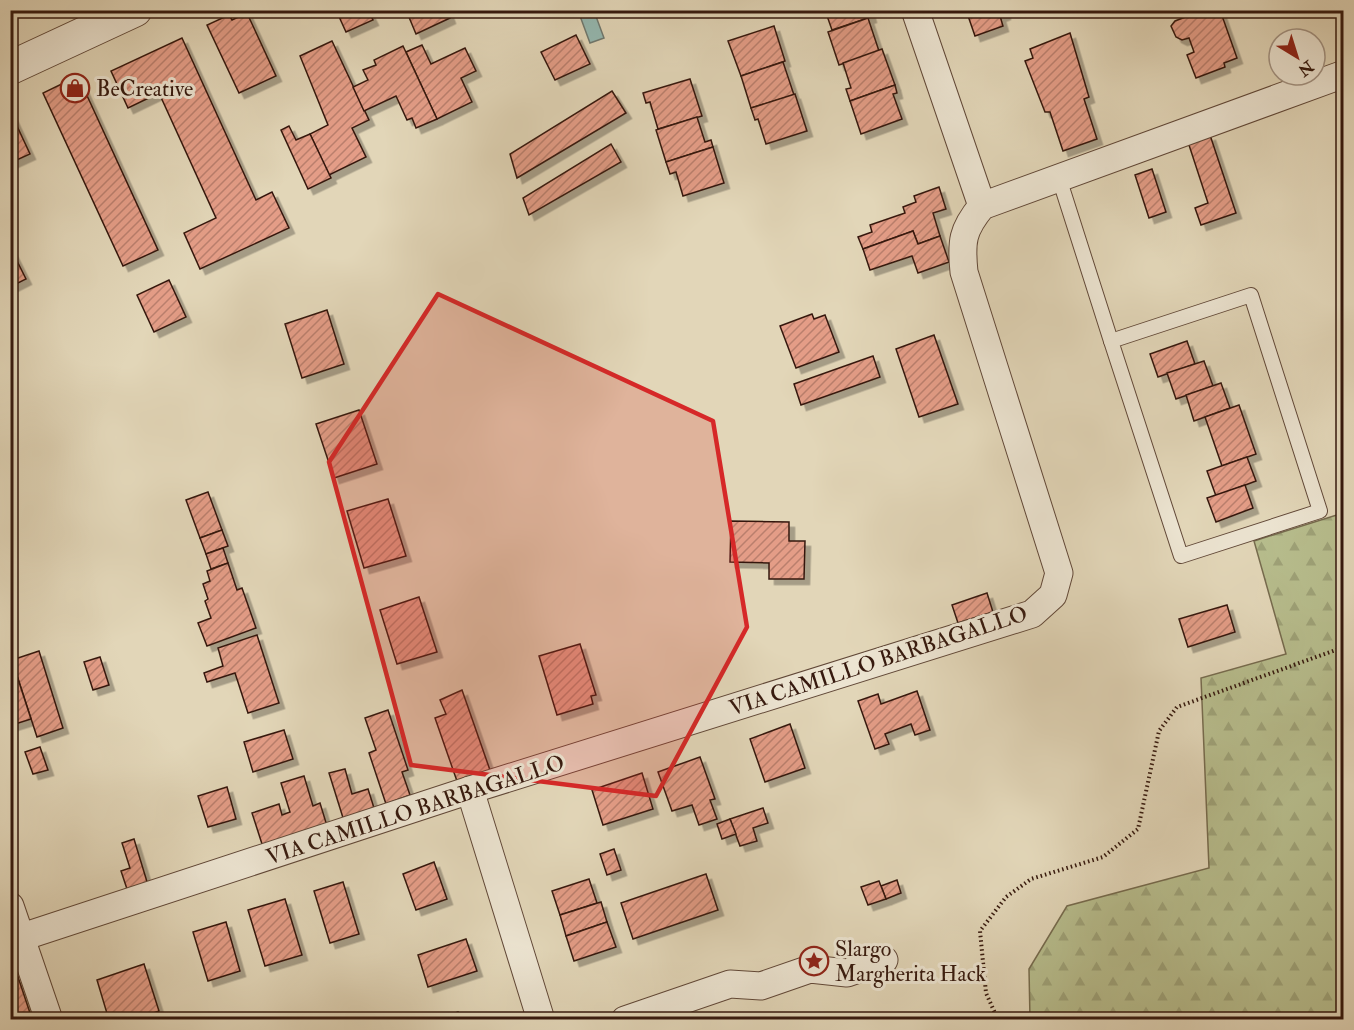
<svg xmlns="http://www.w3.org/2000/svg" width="1354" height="1030" font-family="'IM FELL Double Pica',serif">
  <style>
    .forest { fill: url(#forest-firs); stroke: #766b4e; stroke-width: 1.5 }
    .water { fill: #95b9b2; stroke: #6f7970; stroke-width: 1.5 }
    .building { fill: url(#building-hatch); stroke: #36190e; stroke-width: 1.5; filter: url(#shadow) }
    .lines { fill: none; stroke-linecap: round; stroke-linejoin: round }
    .service-casing { stroke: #614838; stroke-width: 16 }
    .minor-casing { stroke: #614838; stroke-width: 29 }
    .tertiary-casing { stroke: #614838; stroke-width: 35 }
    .path { stroke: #36190e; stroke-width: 4; stroke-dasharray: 1.5 3; stroke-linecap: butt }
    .service { stroke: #ece4d1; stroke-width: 14 }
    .minor { stroke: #ece4d1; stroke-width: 27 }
    .tertiary { stroke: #ece4d1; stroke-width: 33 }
    .marked { fill: #d62828; fill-opacity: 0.2; stroke: #d62828; stroke-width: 4.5; stroke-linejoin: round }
    .labels { text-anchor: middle; stroke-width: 6; stroke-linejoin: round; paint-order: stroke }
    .poi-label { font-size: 22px; fill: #36190e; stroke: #ece4d1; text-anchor: start }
    .street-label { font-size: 22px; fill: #36190e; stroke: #ece4d1 }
  </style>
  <defs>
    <pattern id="forest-firs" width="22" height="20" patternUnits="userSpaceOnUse" patternTransform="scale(1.5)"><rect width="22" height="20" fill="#b7bd8d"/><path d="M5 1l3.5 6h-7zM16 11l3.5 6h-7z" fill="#9ea278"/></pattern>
    <pattern id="building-hatch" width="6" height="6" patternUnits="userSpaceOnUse" patternTransform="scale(1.5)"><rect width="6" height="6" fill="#e49d87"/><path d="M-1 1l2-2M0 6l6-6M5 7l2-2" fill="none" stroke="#ba7f6d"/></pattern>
    <filter id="shadow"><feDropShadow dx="5.5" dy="5.5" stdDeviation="0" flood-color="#0004"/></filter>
  </defs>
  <rect width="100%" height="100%" fill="#e2d6b8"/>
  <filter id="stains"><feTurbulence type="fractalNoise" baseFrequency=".00333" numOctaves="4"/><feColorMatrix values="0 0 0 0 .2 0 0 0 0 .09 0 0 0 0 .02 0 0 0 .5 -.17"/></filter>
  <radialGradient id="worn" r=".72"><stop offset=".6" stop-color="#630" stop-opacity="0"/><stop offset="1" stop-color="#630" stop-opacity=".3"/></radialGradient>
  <path class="forest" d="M1343 513V1019H1030L1029 969 1067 906 1209 868 1201 678 1286 654 1254 541Z"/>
  <path class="water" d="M594 11 604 38 590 43 580 16Z"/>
  <g class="building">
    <path d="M336 10H368L373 20 346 32Z"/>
    <path d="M406 10H447L450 18 416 34Z"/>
    <path d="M825 10H869L871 17 832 30Z"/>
    <path d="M966 10H1004L1005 14 1000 16 1003 26 975 36Z"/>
    <path d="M1204 10H1220L1237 58 1224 63 1225 67 1196 78 1187 55 1194 52 1189 38 1182 40 1176 37 1171 26 1175 21Z"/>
    <path d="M247 13 276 76 239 93 207 25 229 15 232 20Z"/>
    <path d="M868 18 879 51 839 65 828 32Z"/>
    <path d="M774 26 785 61 741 76 728 41Z"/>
    <path d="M1070 33 1089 97 1084 99 1097 139 1063 151 1050 112H1045L1025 61 1033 58 1030 49Z"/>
    <path d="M576 35 590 64 555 80 541 52Z"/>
    <path d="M182 38 256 200 272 192 289 228 200 269 184 233 216 218 159 93 128 108 111 71Z"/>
    <path d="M332 41 369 120 352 128 366 157 329 175 310 134 328 125 300 56Z"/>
    <path d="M422 45 431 64 465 48 476 71 461 78 472 102 437 119 406 52Z"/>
    <path d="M403 46 437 119 416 128 412 118 407 120 396 96 364 111 353 87 368 80 363 70 376 65 374 60Z"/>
    <path d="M882 49 895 85 850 101 846 89 851 88 843 63Z"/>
    <path d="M783 62 794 95 751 108 741 76Z"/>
    <path d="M78 76 158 250 123 266 43 93Z"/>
    <path d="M690 79 702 116 658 129 650 102 646 103 643 93Z"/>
    <path d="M895 85 897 93 893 94 902 119 861 134 850 101Z"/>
    <path d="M612 91 626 113 517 178 510 154Z"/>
    <path d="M795 94 807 131 766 144 758 119 755 120 751 108Z"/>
    <path d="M10 111 30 154 10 163Z"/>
    <path d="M697 117 705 142 711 140 713 147 666 162 656 130Z"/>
    <path d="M289 126 296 140 310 134 331 178 308 189 281 130Z"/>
    <path d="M1210 135 1236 213 1201 225 1195 208 1208 203 1188 142Z"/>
    <path d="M611 144 621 162 529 215 523 198Z"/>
    <path d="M713 147 724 183 683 196 676 172 670 174 666 162Z"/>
    <path d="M1152 169 1166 212 1149 218 1135 175Z"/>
    <path d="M939 187 946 209 933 213 940 236 918 244 913 231 863 249 858 237 872 232 870 225 905 213 903 207 916 202 914 196Z"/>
    <path d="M913 231 918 244 940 236 949 262 918 273 912 256 870 270 863 249Z"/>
    <path d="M10 247 26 279 10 287Z"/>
    <path d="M169 280 186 317 154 332 137 295Z"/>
    <path d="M327 310 344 364 302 378 285 324Z"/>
    <path d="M812 314 814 319 825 315 839 352 796 368 780 326Z"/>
    <path d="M934 335 958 404 919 417 896 349Z"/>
    <path d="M1187 341 1195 364 1158 377 1150 354Z"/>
    <path d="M873 356 880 377 801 405 794 384Z"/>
    <path d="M1204 361 1213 386 1176 399 1167 373Z"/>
    <path d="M1221 383 1230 408 1194 421 1186 395Z"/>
    <path d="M1239 405 1256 454 1222 466 1205 417Z"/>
    <path d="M359 410 377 464 334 478 316 424Z"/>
    <path d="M1247 457 1256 481 1216 496 1207 471Z"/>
    <path d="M1245 485 1253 508 1216 522 1207 498Z"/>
    <path d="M208 492 222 530 200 538 186 500Z"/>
    <path d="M388 499 406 556 364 568 347 511Z"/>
    <path d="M731 521 789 522V541H805L804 579H769V563L730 562Z"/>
    <path d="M222 530 228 546 206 554 200 538Z"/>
    <path d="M223 548 228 563 211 569 206 554Z"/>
    <path d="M228 563 237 590 242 588 256 628 207 646 198 623 211 618 205 601 208 599 203 584 210 581 207 571Z"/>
    <path d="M987 593 993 612 958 623 952 605Z"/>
    <path d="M419 597 437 652 397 664 380 610Z"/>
    <path d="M1227 605 1235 632 1188 647 1179 619Z"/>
    <path d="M257 635 279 703 248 713 235 673 207 682 204 673 223 666 218 648Z"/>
    <path d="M580 644 596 695 591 696 593 704 557 715 539 656Z"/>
    <path d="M39 651 63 728 37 737 12 660Z"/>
    <path d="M100 657 109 685 93 690 84 662Z"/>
    <path d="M17 676 31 719 12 725 10 678Z"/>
    <path d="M462 690 491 773 458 784 435 718 446 714 440 700Z"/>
    <path d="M917 691 930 730 915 735 911 724 885 734 889 744 875 749 858 701 878 694 881 704Z"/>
    <path d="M388 710 408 770 402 772 410 795 386 804 369 753 376 750 365 718Z"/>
    <path d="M790 724 805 768 765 782 750 739Z"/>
    <path d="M284 730 293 759 253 772 244 742Z"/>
    <path d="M40 747 48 770 33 774 25 752Z"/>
    <path d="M700 757 715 799 710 800 717 819 699 825 692 805 672 811 658 772Z"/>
    <path d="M345 769 352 794 368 789 375 811 344 821 329 773Z"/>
    <path d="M642 773 653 809 603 825 592 790Z"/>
    <path d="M304 776 313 806 320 803 327 826 263 847 252 813 279 804 282 815 290 812 281 783Z"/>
    <path d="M227 787 236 819 208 827 198 796Z"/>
    <path d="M763 808 768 823 753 828 757 841 740 846 730 819Z"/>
    <path d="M730 819 736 834 722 839 717 824Z"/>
    <path d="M134 839 148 885 128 892 121 871 130 868 122 843Z"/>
    <path d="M614 849 621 870 607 875 600 854Z"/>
    <path d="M434 862 447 899 416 910 403 874Z"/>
    <path d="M706 874 718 910 633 939 621 903Z"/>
    <path d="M589 879 597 903 560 915 552 891Z"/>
    <path d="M897 880 901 893 886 899 881 886Z"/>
    <path d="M879 881 886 899 868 905 861 887Z"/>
    <path d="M343 882 359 934 330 943 314 891Z"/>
    <path d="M285 899 302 955 265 966 248 910Z"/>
    <path d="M601 902 607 922 566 936 560 915Z"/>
    <path d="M226 922 240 971 208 981 193 932Z"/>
    <path d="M607 922 616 947 574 961 566 936Z"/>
    <path d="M466 939 477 971 428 987 418 955Z"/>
    <path d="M144 964 159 1011 134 1020H109L97 980Z"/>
    <path d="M18 977 31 1016 10 1020V979Z"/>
    <path d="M458 1012 461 1020H436Z"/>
  </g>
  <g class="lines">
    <g class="service-casing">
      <g id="service">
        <path d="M1059 178 1111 341"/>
        <path d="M1251 295 1320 511 1181 556 1111 341Z"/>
      </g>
    </g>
    <g class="minor-casing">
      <g id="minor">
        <path d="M915 10 982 206"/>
        <path d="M470 790 541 1020"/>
        <path d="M10 906 49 1020"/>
        <path d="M10 941 470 790 1032 614 1053 595 1059 573 964 272C961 242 962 230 982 206L1344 74"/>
        <path d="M625 1020 730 984 761 986 810 969 847 973 884 960"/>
      </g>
    </g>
    <g class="tertiary-casing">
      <path id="tertiary" d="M10 68 135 10"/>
    </g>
    <path class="path" d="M998 1020 986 993 980 931 1006 897 1031 879 1103 857 1138 829 1159 731 1177 707 1344 647"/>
    <use href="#service" class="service"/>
    <use href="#minor" class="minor"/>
    <use href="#tertiary" class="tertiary"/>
  </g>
  <path class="marked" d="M438 294 713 421 747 627 656 796 411 765 329 462Z"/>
  <defs>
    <g id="shop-ring" transform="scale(1.5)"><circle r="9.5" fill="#ece4d1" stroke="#8f2418" stroke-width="1.5"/><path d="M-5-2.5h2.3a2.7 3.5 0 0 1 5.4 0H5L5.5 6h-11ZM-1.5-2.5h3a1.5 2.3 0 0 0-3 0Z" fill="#8f2418"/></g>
    <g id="sight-ring" transform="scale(1.5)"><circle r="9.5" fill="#ece4d1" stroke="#8f2418" stroke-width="1.5"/><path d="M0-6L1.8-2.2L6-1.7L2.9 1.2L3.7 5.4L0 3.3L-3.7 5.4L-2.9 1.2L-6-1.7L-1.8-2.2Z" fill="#8f2418"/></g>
  </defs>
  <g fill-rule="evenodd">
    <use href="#shop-ring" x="75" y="88"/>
    <use href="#sight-ring" x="814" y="961"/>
  </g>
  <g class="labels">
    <g class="poi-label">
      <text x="96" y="96">BeCreative</text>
      <text x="835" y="956">Slargo<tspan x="835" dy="25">Margherita Hack</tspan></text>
    </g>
    <g class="street-label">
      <text transform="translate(878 660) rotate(-18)" y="8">VIA CAMILLO BARBAGALLO</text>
      <text transform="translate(415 809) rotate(-18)" y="8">VIA CAMILLO BARBAGALLO</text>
    </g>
  </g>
  <rect width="1354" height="1030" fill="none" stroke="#e2d6b8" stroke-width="36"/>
  <rect x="12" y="12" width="1330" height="1006" fill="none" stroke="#36190e" stroke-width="3"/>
  <rect x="18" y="18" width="1318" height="994" fill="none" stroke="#36190e" stroke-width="1.5"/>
  <g transform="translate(1297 57) rotate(142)"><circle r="28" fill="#ece4d1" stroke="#a39383" stroke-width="1.5"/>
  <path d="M0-4.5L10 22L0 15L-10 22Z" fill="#8f2418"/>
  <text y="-9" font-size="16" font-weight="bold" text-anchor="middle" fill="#36190e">N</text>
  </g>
  <rect width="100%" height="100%" filter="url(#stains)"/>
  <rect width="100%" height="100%" fill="url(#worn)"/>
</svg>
